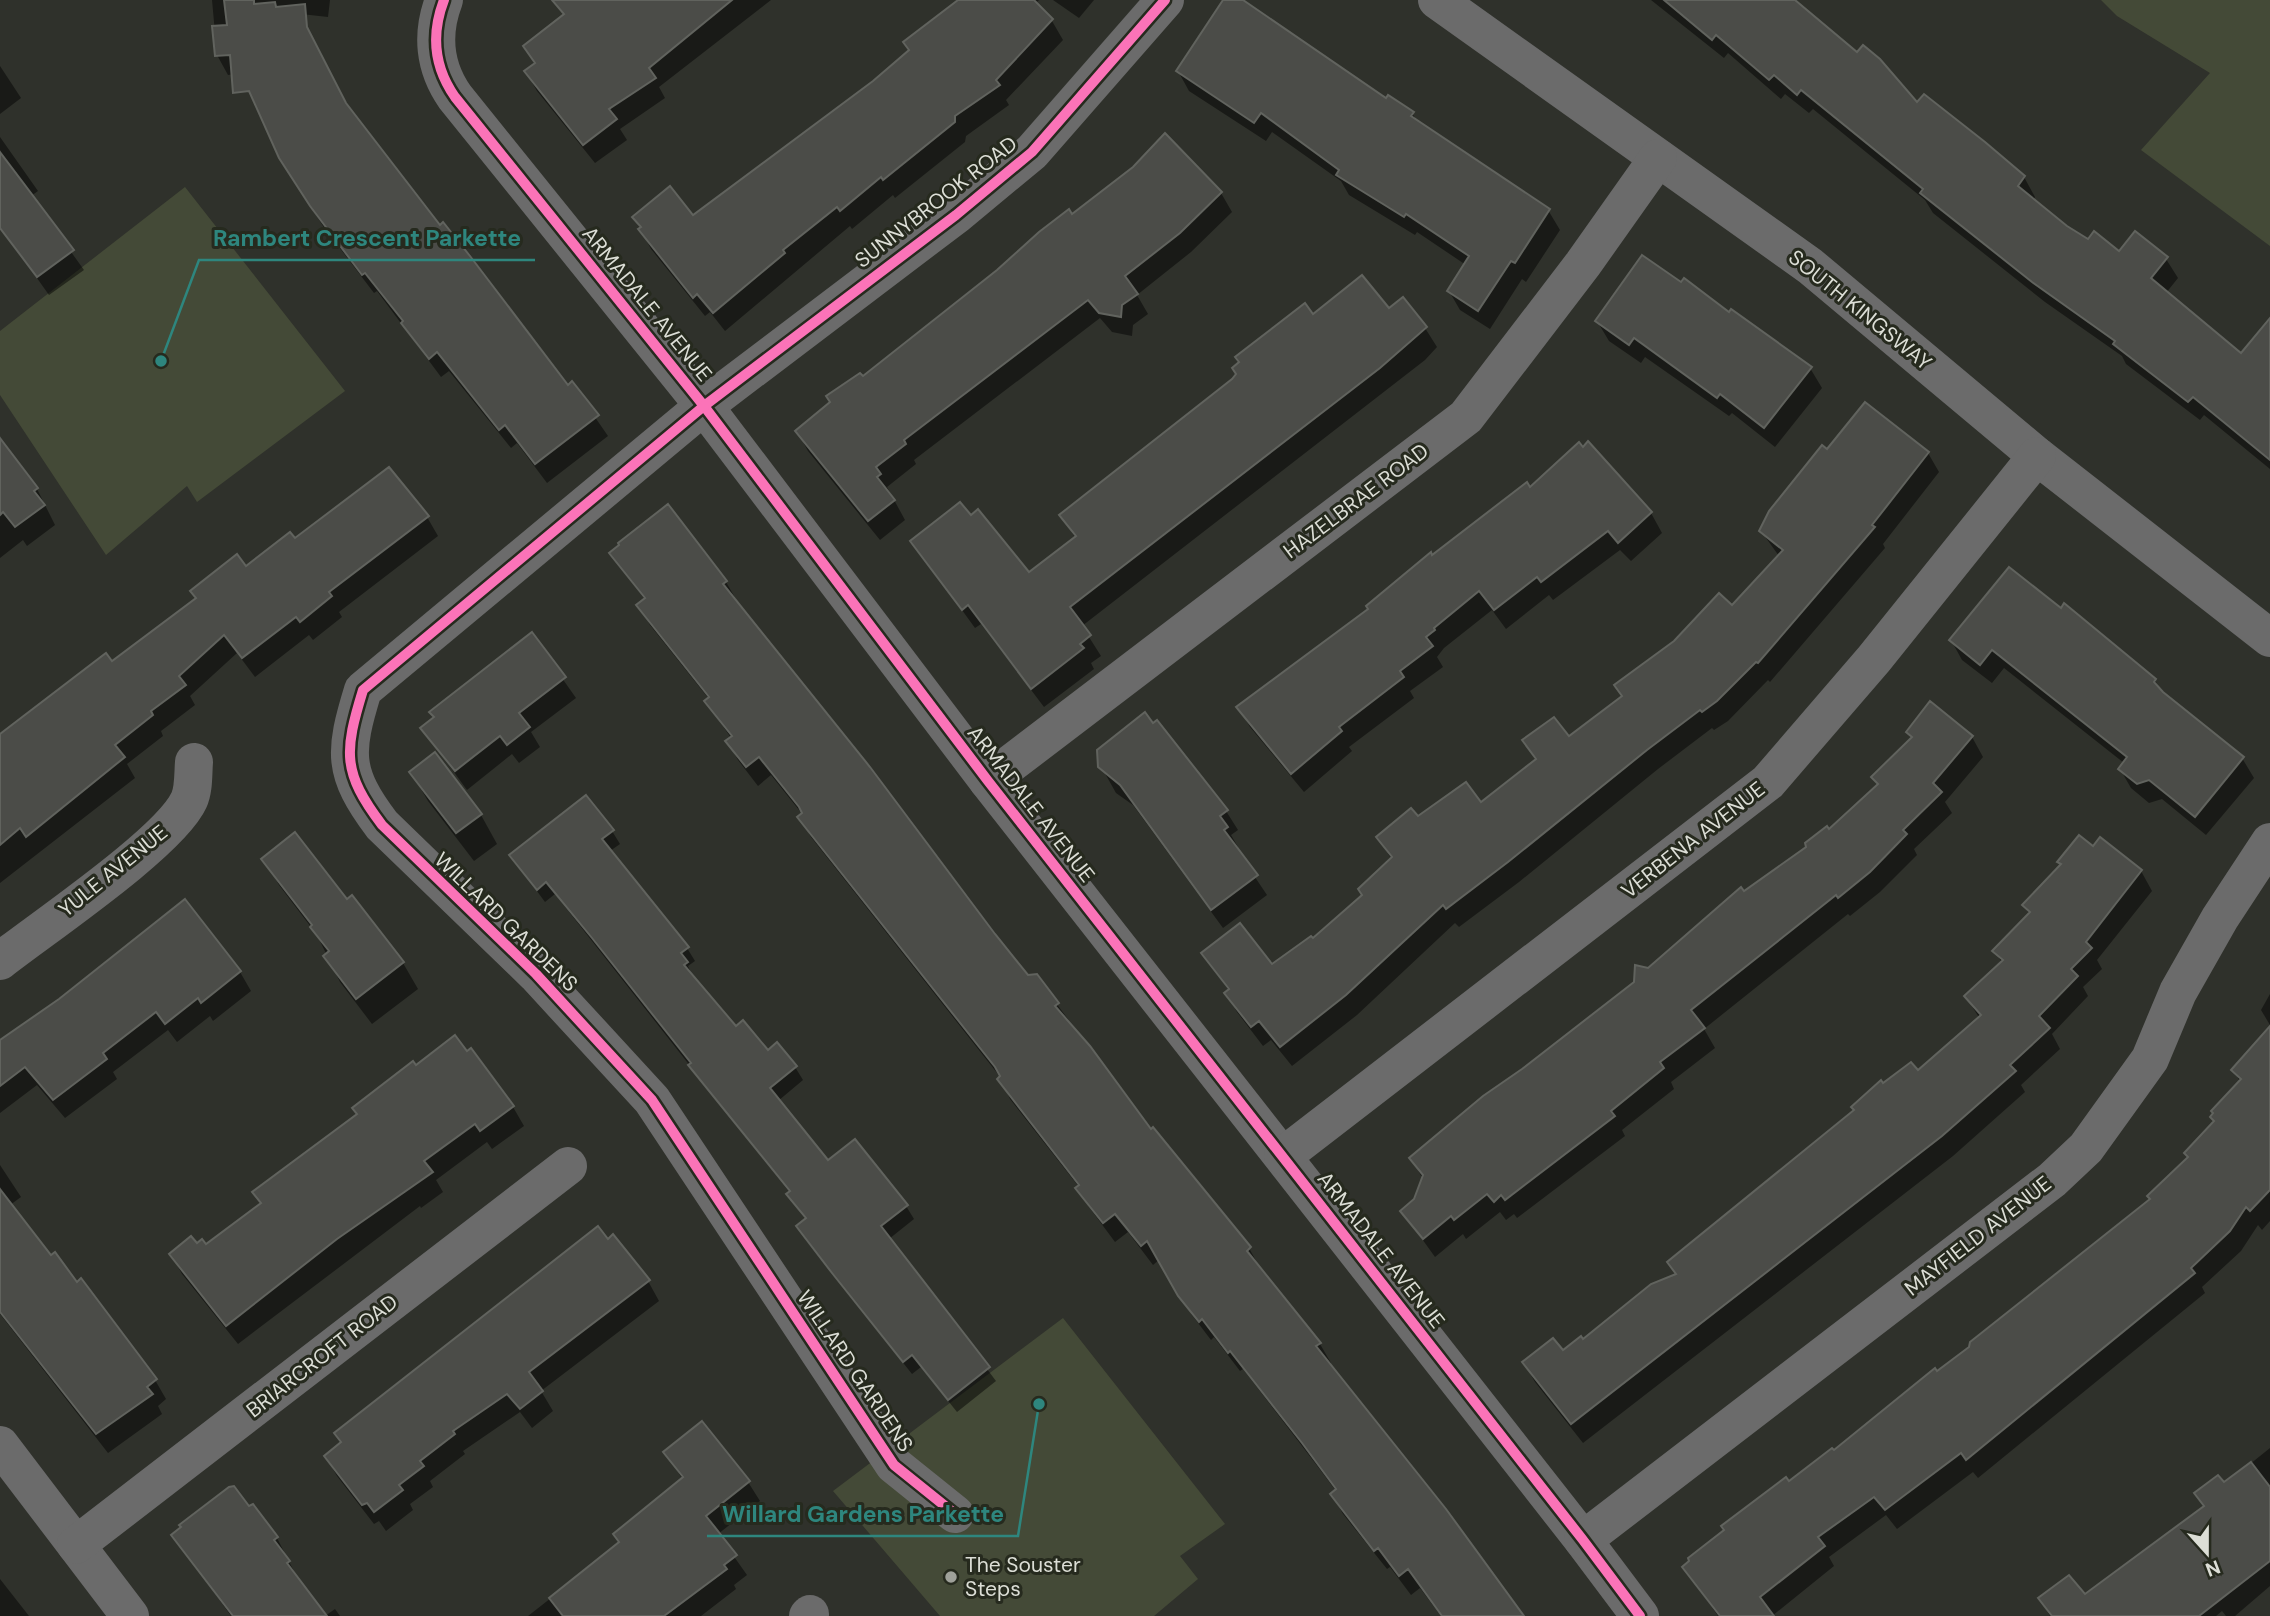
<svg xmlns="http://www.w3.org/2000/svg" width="2270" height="1616" font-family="'DM Sans',sans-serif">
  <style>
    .green { fill: #444a37 }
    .shadow { fill: #0007 }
    .building { fill: #4b4c48; stroke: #61635e; stroke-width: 2 }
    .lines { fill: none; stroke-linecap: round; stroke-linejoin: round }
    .minor { stroke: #6b6b6b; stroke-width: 38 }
    .cycleway-casing { stroke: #262a1e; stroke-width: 15 }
    .cycleway { stroke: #fb73b8; stroke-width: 10 }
    .poi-dot { fill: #9fa19a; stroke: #262a1e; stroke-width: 2.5 }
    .labels { text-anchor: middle; stroke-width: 6; stroke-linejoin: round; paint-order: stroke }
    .street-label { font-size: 21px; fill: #dcded6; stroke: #262a1e }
    .poi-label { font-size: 21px; fill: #dcded6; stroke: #262a1e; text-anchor: start }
    .leader { fill: none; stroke: #2e867e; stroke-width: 2.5 }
    .callout-dot { fill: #2e867e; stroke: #262a1e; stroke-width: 2.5 }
    .callout-label { font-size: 23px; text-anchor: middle; font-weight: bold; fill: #2e867e; stroke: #262a1e; stroke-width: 6; stroke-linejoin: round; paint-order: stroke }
  </style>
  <rect width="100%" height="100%" fill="#2f312b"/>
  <g class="green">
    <path d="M2101 0H2270V246L2141 150 2210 73 2117 16Z"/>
    <path d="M185 187 345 391 197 502 187 486 106 555 0 395V331Z"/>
    <path d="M1063 1318 1225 1524 1180 1556 1198 1579 1154 1616H940L833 1491Z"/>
  </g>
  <g class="shadow">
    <path d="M212 0H330L328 17 301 14 349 110 567 387 572 384 608 436 547 483 517 443 511 448 449 371 441 377 377 291 374 293 323 226 292 178 243 73 228 75 217 55Z"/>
    <path d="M572 0H771L659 87 665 98 620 129 627 140 595 163 537 91 526 72 535 65 525 47 565 16Z"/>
    <path d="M991 0H1039L1035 4 1052 21 1063 40 1006 100 1009 105 966 136 965 142 895 198 893 195 852 229 850 226 725 331 710 312 705 316 651 249 634 217H692Z"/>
    <path d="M1053 0H1094L1079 18Z"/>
    <path d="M1225 0H1239L1387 100 1412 113 1418 123 1548 210 1560 230 1526 282 1522 279 1490 329 1460 310 1449 291 1466 265 1417 232 1415 235 1349 195 1341 181 1272 132 1266 141 1189 91 1178 71Z"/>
    <path d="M1651 0H1792L1917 105 2024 177 2035 197 2033 200 2066 227 2088 241 2120 253 2166 259 2178 278 2166 293 2242 356 2270 339V469L2204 415 2200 420 2126 364 2122 356 2045 302 1933 213 1925 200 1813 109 1809 113 1785 94 1781 99 1728 53 1724 58Z"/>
    <path d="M0 66 21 98 0 114Z"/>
    <path d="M1165 136 1221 193 1232 212 1191 252 1137 295 1148 314 1133 325 1132 336 1112 332 1100 318 914 460 916 464 887 487 905 520 880 540 808 451 797 431 1134 168Z"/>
    <path d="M0 137 38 191 31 196 84 270 49 295 0 226Z"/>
    <path d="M1388 310 1425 328 1437 347 1425 360 1082 626 1101 656 1091 663 1094 669 1044 707 981 624 975 628 912 541 1029 575 1076 539 1061 515 1313 316Z"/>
    <path d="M1729 314 1810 368 1822 388 1775 447 1732 413 1729 416 1645 357 1641 363 1609 341 1597 321Z"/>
    <path d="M0 442 37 489 55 525 27 546 23 540 0 558Z"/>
    <path d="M1588 444 1651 513 1662 533 1631 561 1620 550 1553 600 1549 595 1506 629 1492 610 1444 648 1437 657 1443 667 1410 691 1414 698 1349 747 1352 751 1304 792 1250 727 1239 708 1370 610 1432 557 1530 489Z"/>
    <path d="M1827 452 1928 453 1939 472 1883 544 1885 548 1770 682 1768 680 1728 721 1714 730 1712 728 1658 769 1519 882 1459 927 1455 923 1357 1015 1292 1066 1271 1040 1263 1046 1237 1012 1226 993 1229 991 1204 953 1272 967 1313 941 1364 896 1392 860 1378 838 1417 819 1481 805 1536 761 1524 741 1568 739 1623 697 1732 607 1779 556 1761 531Z"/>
    <path d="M427 517 438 536 339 612 342 617 313 640 309 635 255 677 237 653 190 696 195 705 161 731 163 736 127 764 135 778 0 883V755L111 663 245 569 295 541Z"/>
    <path d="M612 553 726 582 737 601 1028 977 1036 976 1151 1131 1249 1248 1260 1268 1320 1344 1331 1363 1329 1364 1522 1616H1441L1420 1588 1411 1595 1390 1567 1387 1569 1343 1514 1332 1494 1336 1491 1315 1463 1243 1369 1240 1371 1214 1337 1211 1340 1192 1315 1160 1259 1153 1265 1128 1232 1115 1242 1089 1207 1079 1187 1010 1099 1001 1078 811 837 800 817 803 815 771 775 758 786 738 760 727 741 731 738 706 701 709 699 650 625 639 605 645 600Z"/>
    <path d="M531 634 576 698 531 732 540 747 519 763 512 754 467 790 422 728Z"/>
    <path d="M1951 640 2155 680 2162 694 2242 758 2254 778 2206 835 2162 799 2149 803 2131 788 2120 769 2124 763 2004 668 1992 683 1962 660Z"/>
    <path d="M1908 732 1972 737 1983 757 1945 802 1952 813 1914 849 1917 855 1880 892 1850 916 1848 914 1704 1029 1715 1048 1671 1082 1674 1089 1622 1130 1625 1136 1517 1218 1514 1214 1506 1220 1500 1212 1466 1239 1463 1234 1435 1257 1402 1211 1415 1200 1423 1179 1411 1158 1635 983 1744 893 1829 832 1879 786 1874 778 1912 739Z"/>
    <path d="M1098 751 1226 811 1238 830 1231 835 1238 847 1236 849 1267 895 1223 928 1133 805 1116 793 1097 759Z"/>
    <path d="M411 772 481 815 497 844 474 861 428 801Z"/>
    <path d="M612 831 620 844 610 851 687 948 695 961 688 966 693 977 736 1029 767 1052 795 1067 803 1080 778 1101 828 1162 906 1206 914 1219 889 1239 996 1381 957 1412 921 1367 912 1374 806 1240 799 1226 806 1220 788 1195 790 1193 555 894 545 902 511 856Z"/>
    <path d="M2093 849 2141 871 2152 891 2097 960 2102 969 2083 987 2088 996 2052 1034 2060 1049 2021 1085 2025 1092 1953 1156 1583 1443 1535 1382 1524 1363 1562 1352 1582 1341 1677 1276 1669 1263 1856 1111 1883 1085 1918 1072 1980 1019 1966 997 2002 963 1995 951 2030 915 2024 905 2062 866 2059 862Z"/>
    <path d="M264 859 347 901 352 897 403 963 418 989 372 1024 340 982 317 935 279 885Z"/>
    <path d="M185 902 240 972 251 991 213 1021 210 1016 177 1042 168 1030 113 1072 117 1079 65 1118 37 1085 0 1113V1045Z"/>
    <path d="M2270 994V1025L2261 1010Z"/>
    <path d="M2270 1029V1221L2262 1230 2258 1225 2241 1251 2202 1287 2205 1293 1978 1478 1973 1472 1897 1529 1886 1515 1829 1557 1834 1566 1772 1616H1718L1684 1567 1789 1484 1970 1348 2152 1200 2215 1122 2240 1082 2234 1070Z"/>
    <path d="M415 1067 513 1107 524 1126 492 1149 487 1142 436 1180 443 1192 421 1208 420 1206 238 1344 182 1274 171 1254 197 1245 205 1246 261 1205 254 1192 358 1116 354 1109Z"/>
    <path d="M0 1165 21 1197 10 1205 155 1380 166 1399 158 1406 162 1414 108 1453 0 1314Z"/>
    <path d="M648 1281 659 1301 541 1391 553 1411 532 1428 520 1412 463 1451 465 1454 430 1481 433 1487 410 1504 413 1510 386 1531 379 1521 374 1524 337 1476 326 1457Z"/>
    <path d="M2270 1448V1586L2235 1616H2226L2222 1611 2216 1616H2050L2040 1599 2085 1597 2204 1507 2196 1493 2224 1485Z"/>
    <path d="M666 1453 748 1482 760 1501 718 1534 747 1575 734 1585 736 1589 701 1616H528L620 1544 683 1480Z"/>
    <path d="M173 1535 277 1538 299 1581 325 1616 335 1609 340 1616H231Z"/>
    <path d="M0 1579 29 1616H0Z"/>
  </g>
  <g class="building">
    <path d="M224 0H254V4L275 2 276 7 305 4 307 27 346 103 440 225 443 222 470 256 568 385 572 381 599 415 535 464 505 425 499 430 437 352 429 359 401 323 403 321 365 273 362 275 310 206 279 158 249 91 233 93 230 55 215 56 212 26 227 25Z"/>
    <path d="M552 0H732L649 68 656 78 609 109 617 119 583 145 524 71 535 63 523 46 564 14Z"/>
    <path d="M958 0H1034L1053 19 996 80 1000 85 955 116V122L883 180 881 177 840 211 837 207 783 250 785 253 713 313 697 294 693 298 638 229 641 227 632 217 670 186 693 215 873 81 909 50 903 42Z"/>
    <path d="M1223 0H1243L1386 98 1388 95 1414 112 1411 116 1550 209 1515 263 1511 261 1478 311 1447 291 1469 256 1406 214 1404 217 1336 175 1339 170 1261 113 1254 123 1176 71Z"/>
    <path d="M1664 0H1795L1857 52 1863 45 1880 59 1917 102 1924 94 1985 142 2025 176 2018 186 2067 226 2088 239 2094 231 2119 251 2135 231 2168 257 2151 278 2241 353 2270 318V460L2193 397 2188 402 2113 344 2115 341 2032 282 1920 193 1923 189 1801 90 1797 95 1774 75 1769 80 1716 35 1712 40Z"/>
    <path d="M1165 133 1222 192 1180 233 1125 276 1138 294 1122 305 1121 317 1099 313 1088 300 904 440 906 444 876 467 881 474 877 477 895 500 868 521 795 431 830 402 826 396 860 373 863 376 997 270 1039 232 1069 209 1072 214 1133 167Z"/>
    <path d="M0 152 74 250 37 277 0 228Z"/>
    <path d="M1642 255 1681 282 1684 278 1729 312 1731 309 1812 367 1764 428 1720 394 1717 398 1634 338 1629 345 1595 321Z"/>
    <path d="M1362 275 1389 308 1403 297 1427 327 1380 368 1070 607 1091 635 1080 644 1084 648 1031 689 968 605 962 610 910 541 960 502 971 515 978 509 1029 572 1076 536 1059 515 1232 379 1236 374 1232 368 1239 362 1235 357 1305 303 1313 314Z"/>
    <path d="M1865 402 1929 452 1872 525 1875 527 1758 663 1756 662 1717 701 1702 712 1700 710 1647 750 1508 862 1446 909 1443 905 1346 995 1280 1047 1259 1021 1251 1027 1224 993 1229 989 1201 953 1240 923 1272 964 1311 936 1313 938 1362 895 1358 889 1392 857 1376 837 1411 808 1418 816 1466 782 1481 802 1536 759 1522 740 1554 717 1569 736 1622 696 1614 685 1674 641 1719 593 1732 605 1783 550 1759 531 1769 511 1822 445 1827 449Z"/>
    <path d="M0 438 38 488 34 491 45 505 15 527 3 512 0 515Z"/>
    <path d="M1588 441 1652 512 1618 543 1608 531 1541 582 1537 577 1494 610 1479 591 1434 628 1435 630 1426 637 1433 646 1400 671 1404 677 1339 727 1342 731 1291 774 1236 707 1368 609 1366 606 1431 552 1432 555 1527 482 1530 487 1579 442 1583 447Z"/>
    <path d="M389 467 429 516 329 592 332 596 300 622 296 617 242 658 224 635 179 676 186 685 151 711 153 715 115 745 125 757 26 837 20 828 0 845V734L106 653 112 661 196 598 190 591 237 554 246 566 290 532 295 538Z"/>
    <path d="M668 504 727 581 723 584 870 767 995 934 1028 975 1037 974 1059 1003 1055 1006 1090 1046 1151 1129 1153 1127 1251 1247 1247 1251 1321 1343 1316 1346 1446 1509 1524 1616H1442L1408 1569 1399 1576 1378 1548 1374 1551 1330 1494 1336 1489 1302 1443 1230 1351 1228 1353 1202 1319 1199 1322 1178 1296 1147 1241 1141 1246 1115 1214 1103 1223 1075 1188 1079 1185 997 1079 1000 1076 995 1067 797 817 802 813 799 807 759 757 746 767 725 741 732 736 704 701 709 697 636 605 645 598 609 553 619 545 618 543Z"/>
    <path d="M2009 567 2061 608 2064 603 2156 679 2154 682 2163 692 2244 757 2195 817 2149 780 2137 784 2118 769 2127 757 1992 650 1980 665 1949 640Z"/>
    <path d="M532 632 566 677 519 713 530 727 507 745 500 736 455 771 420 728 434 717 429 712Z"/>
    <path d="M1930 701 1973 736 1933 783 1942 792 1903 830 1907 834 1870 872 1838 898 1836 895 1691 1010 1705 1028 1660 1062 1664 1068 1611 1111 1615 1116 1505 1200 1501 1195 1494 1202 1487 1194 1454 1220 1451 1216 1423 1239 1400 1211 1414 1199 1423 1175 1409 1158 1483 1096 1522 1069 1634 982 1635 965 1648 968 1741 887 1744 891 1806 847 1805 843 1827 826 1829 829 1878 784 1871 777 1912 737 1906 732Z"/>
    <path d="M1145 712 1153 723 1157 720 1228 810 1220 816 1228 827 1224 830 1258 875 1211 910 1120 785 1098 767 1097 750Z"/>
    <path d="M435 752 482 814 456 833 409 772Z"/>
    <path d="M586 795 614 830 602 839 689 947 681 953 688 962 684 965 736 1026 743 1020 768 1050 777 1042 797 1066 770 1088 828 1160 855 1139 908 1205 881 1226 990 1367 948 1400 912 1355 903 1362 832 1273 796 1226 806 1218 786 1194 790 1191 688 1065 691 1063 592 938 546 882 537 890 509 855Z"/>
    <path d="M295 832 347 899 352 895 404 962 356 999 323 956 329 951 310 927 312 925 261 859Z"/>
    <path d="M2079 835 2093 846 2100 837 2142 870 2086 942 2092 948 2071 969 2078 976 2039 1016 2050 1028 2010 1065 2016 1071 1942 1136 1571 1424 1522 1362 1553 1338 1563 1350 1581 1336 1583 1339 1651 1284 1676 1274 1667 1262 1854 1110 1851 1107 1881 1080 1883 1083 1911 1062 1918 1070 1981 1015 1964 996 2003 960 1992 951 2030 912 2022 905 2061 864 2057 862Z"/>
    <path d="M185 899 241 971 201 1003 198 998 165 1024 156 1012 103 1053 107 1059 53 1100 25 1067 0 1086V1040L59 999Z"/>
    <path d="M2270 1026V1190L2250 1211 2246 1207 2230 1231 2191 1268 2195 1273 1966 1460 1961 1453 1885 1510 1874 1497 1818 1537 1825 1546 1760 1597 1774 1616H1720L1682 1567 1689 1561 1688 1558 1724 1530 1721 1526 1786 1477 1789 1481 1832 1448 1834 1450 1935 1368 1937 1371 1969 1347 1970 1342 2150 1199 2147 1196 2188 1157 2184 1153 2214 1121 2210 1117 2213 1113 2211 1111 2241 1079 2231 1070Z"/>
    <path d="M455 1035 467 1051 471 1048 514 1106 480 1131 475 1124 424 1161 433 1172 337 1239 226 1326 169 1254 191 1236 197 1243 202 1239 206 1244 261 1203 252 1192 357 1114 352 1108 413 1061 416 1065Z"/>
    <path d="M0 1189 51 1255 55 1252 77 1282 81 1278 157 1379 147 1387 153 1394 96 1434 0 1312Z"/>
    <path d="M598 1226 608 1239 613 1234 650 1280 529 1372 543 1391 520 1409 507 1394 453 1431 455 1434 420 1461 424 1466 399 1485 403 1490 374 1512 367 1503 362 1505 324 1456 341 1442 334 1433Z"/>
    <path d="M702 1421 750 1481 706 1516 737 1555 724 1565 727 1569 664 1616H563L549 1598 619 1542 613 1534 683 1477 663 1452Z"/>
    <path d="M2251 1462 2270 1487V1561L2199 1616H2052L2038 1598 2069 1575 2085 1594 2204 1506 2194 1493 2218 1475 2224 1482Z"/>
    <path d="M234 1486 249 1506 253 1504 278 1537 274 1540 290 1561 287 1563 327 1616H233L171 1535 181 1527 179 1525 229 1487Z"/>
  </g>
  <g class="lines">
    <g class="minor">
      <path d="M444 0C431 34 434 67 455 97L704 406 988 781 1583 1540 1640 1616"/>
      <path d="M1437 0 1810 266 2037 456 2270 638"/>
      <path d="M988 781 1466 417 1583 264 1658 158"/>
      <path d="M0 961C42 928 170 842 189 800 194 789 193 774 194 762"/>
      <path d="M1283 1156 1768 782 1874 659 2037 456"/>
      <path d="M0 1445 130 1616"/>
      <path d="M955 1514 894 1465 652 1100 536 974 382 825C342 772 344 752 363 690L704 406 956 215 1032 152 1165 0"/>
      <path d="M1583 1540 2052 1180 2086 1148 2150 1059 2178 992 2220 918 2270 842"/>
      <path d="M76 1545 568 1166"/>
      <path d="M808 1616 810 1614"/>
    </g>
    <g class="cycleway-casing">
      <g id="cycleway">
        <path d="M444 0C431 34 434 67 455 97L704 406 988 781 1583 1540 1640 1616"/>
        <path d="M955 1514 894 1465 652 1100 536 974 382 825C342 772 344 752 363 690L704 406 956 215 1032 152 1165 0"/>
      </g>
    </g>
    <use href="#cycleway" class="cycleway"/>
  </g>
  <circle class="poi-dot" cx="951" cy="1577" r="7"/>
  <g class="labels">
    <g class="street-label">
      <text transform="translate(936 202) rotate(-38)" y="7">SUNNYBROOK ROAD</text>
      <text transform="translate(647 304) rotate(51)" y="7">ARMADALE AVENUE</text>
      <text transform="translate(1860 310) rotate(39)" y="7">SOUTH KINGSWAY</text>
      <text transform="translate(1356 501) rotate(-37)" y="7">HAZELBRAE ROAD</text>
      <text transform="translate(1031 804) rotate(52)" y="7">ARMADALE AVENUE</text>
      <text transform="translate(1693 840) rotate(-38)" y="7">VERBENA AVENUE</text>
      <text transform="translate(113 871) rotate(-39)" y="7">YULE AVENUE</text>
      <text transform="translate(506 922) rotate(44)" y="7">WILLARD GARDENS</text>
      <text transform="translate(1978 1236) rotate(-38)" y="7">MAYFIELD AVENUE</text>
      <text transform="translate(1381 1250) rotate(52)" y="7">ARMADALE AVENUE</text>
      <text transform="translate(322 1356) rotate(-38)" y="7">BRIARCROFT ROAD</text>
      <text transform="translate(855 1371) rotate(56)" y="7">WILLARD GARDENS</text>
    </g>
    <g class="poi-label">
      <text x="965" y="1572">The Souster<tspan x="965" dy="24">Steps</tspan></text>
    </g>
  </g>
  <path class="leader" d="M161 361L199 260H535M1039 1404L1018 1536H707"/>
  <g class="callout-dot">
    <circle cx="161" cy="361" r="7"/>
    <circle cx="1039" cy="1404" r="7"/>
  </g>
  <g class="callout-label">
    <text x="367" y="246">Rambert Crescent Parkette</text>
    <text x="863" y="1522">Willard Gardens Parkette</text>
  </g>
  <g transform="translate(2207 1553) rotate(159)" stroke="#262a1e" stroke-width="5" paint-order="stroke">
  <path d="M0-5L12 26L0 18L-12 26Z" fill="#dcded6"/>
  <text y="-10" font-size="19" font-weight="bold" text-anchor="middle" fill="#dcded6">N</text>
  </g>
</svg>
